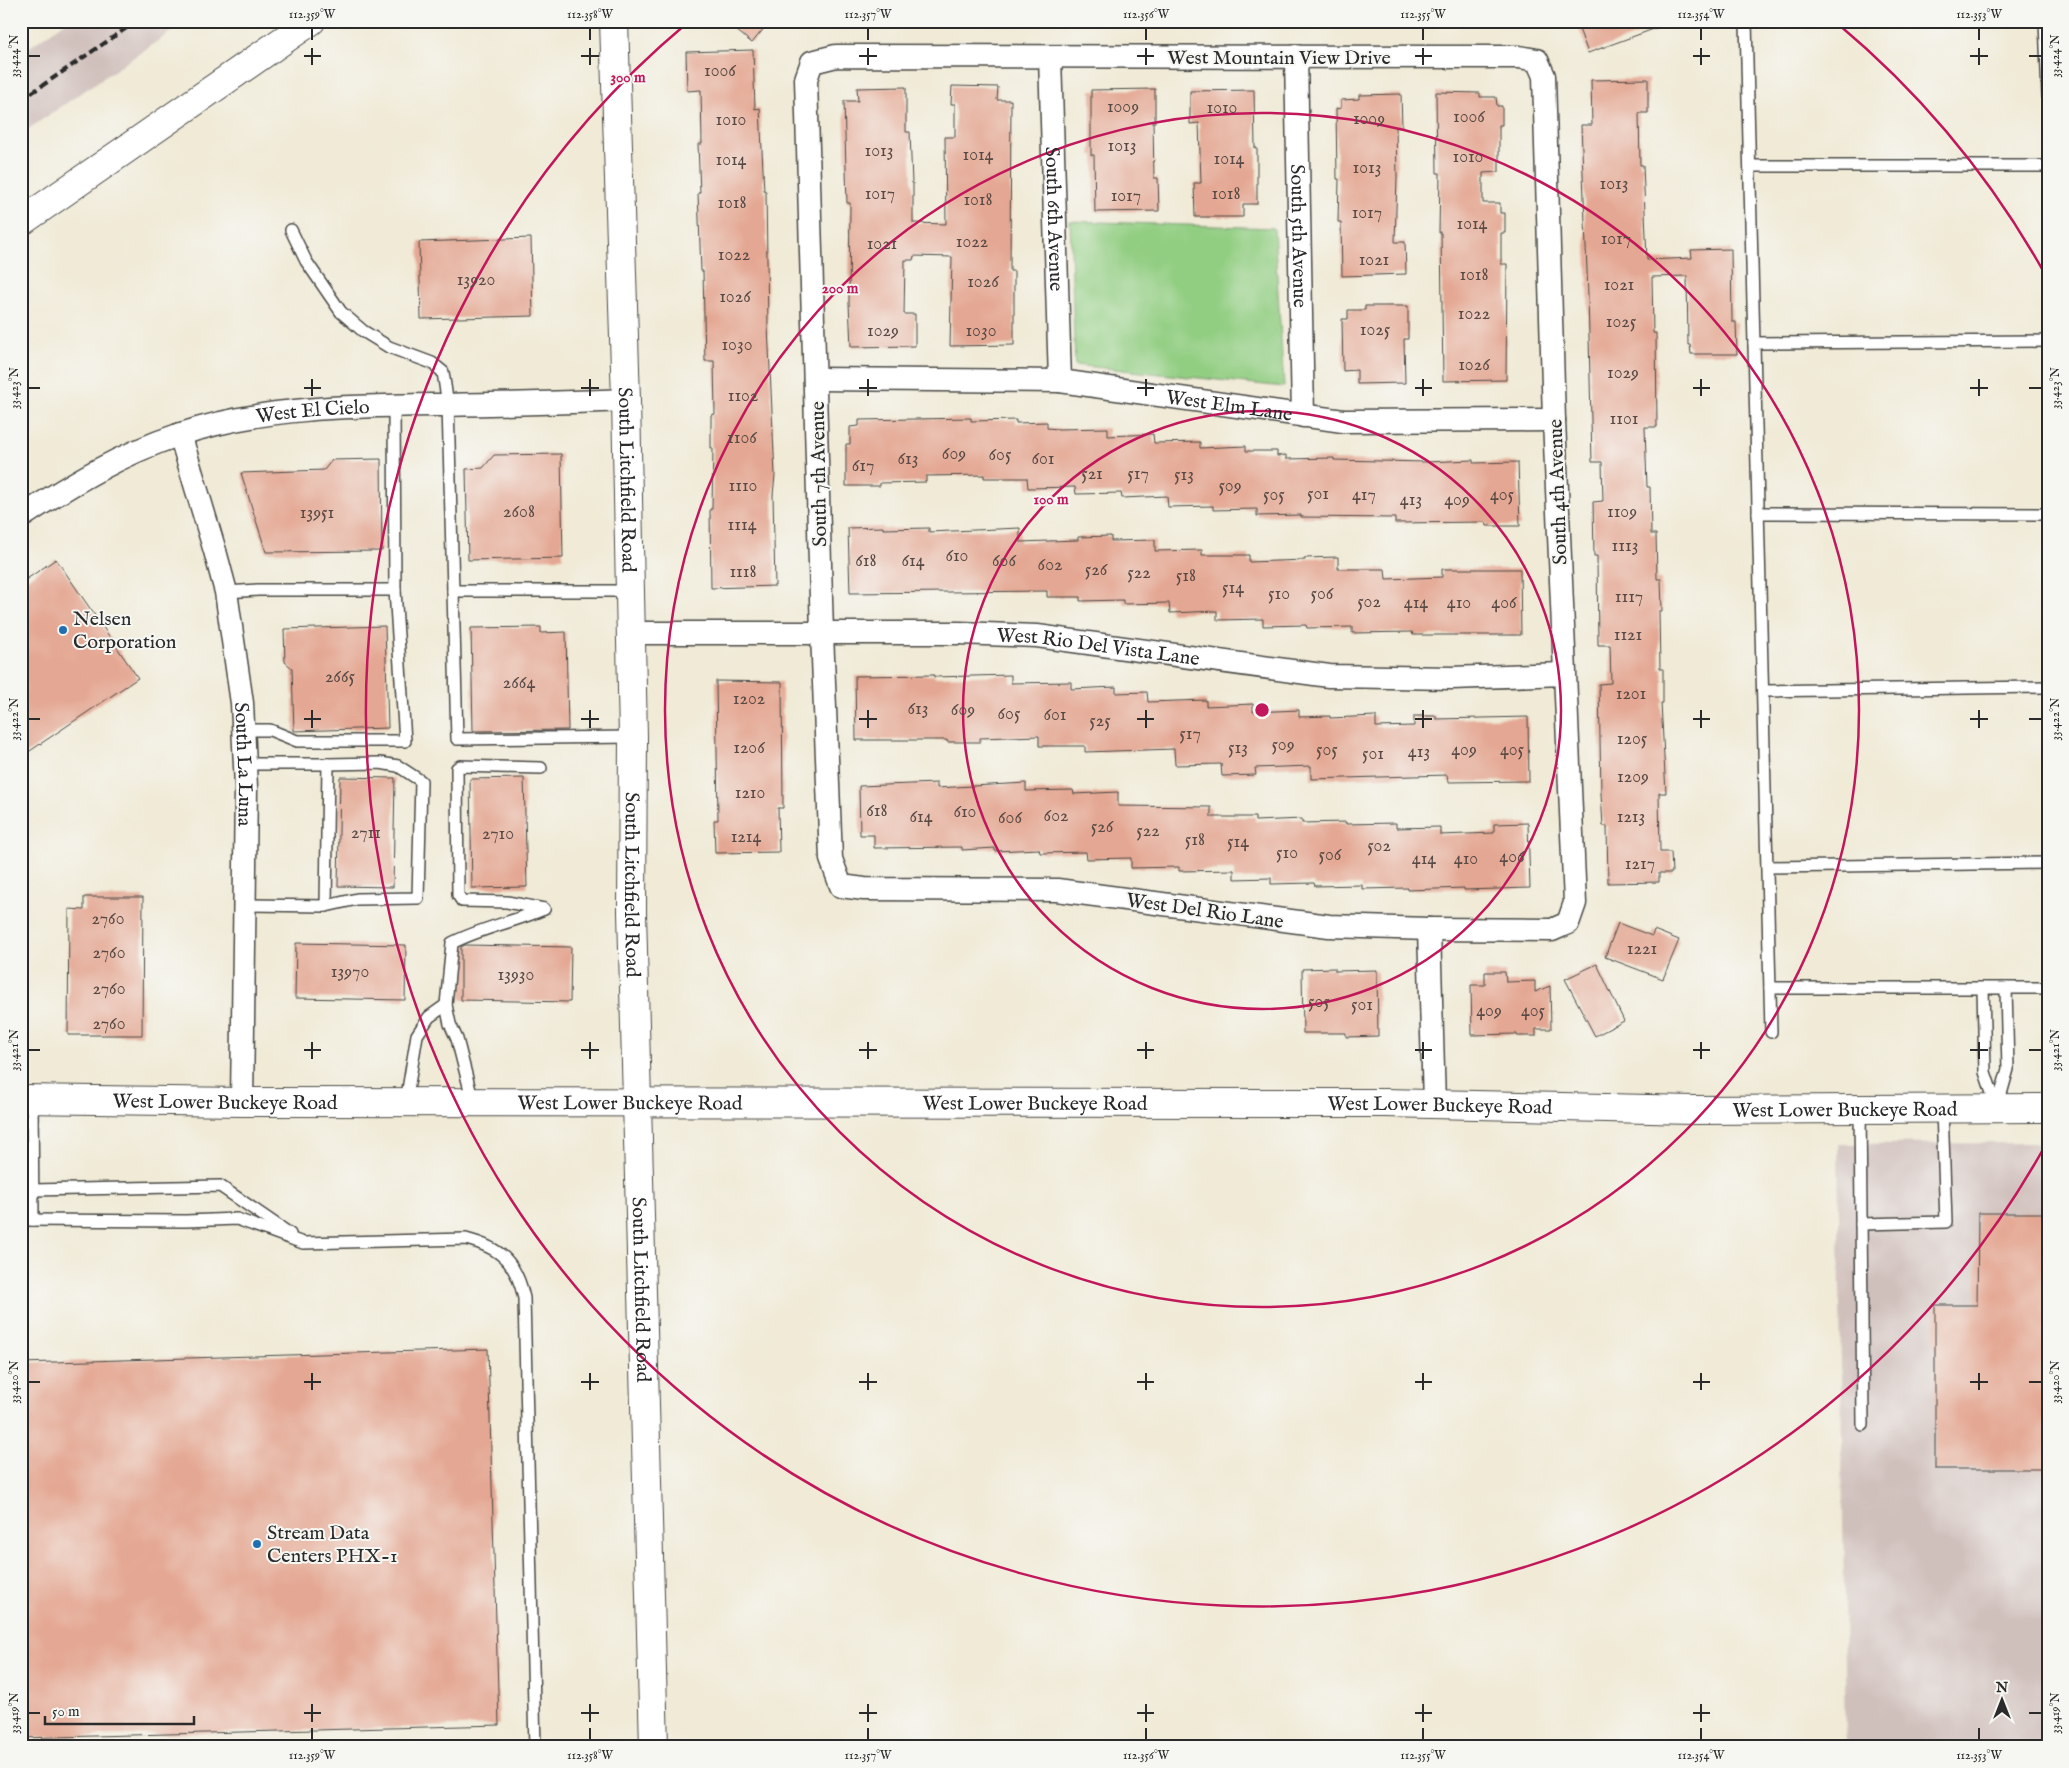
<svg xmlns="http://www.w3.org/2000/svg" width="2069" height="1768" font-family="'IM FELL English',serif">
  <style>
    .industrial { fill: #d0c0bc }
    .green { fill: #92ce82; stroke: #5e7c56 }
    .building { fill: #e4a793 }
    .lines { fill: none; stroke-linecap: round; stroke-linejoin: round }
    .lane-casing { stroke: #494845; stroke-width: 14 }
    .street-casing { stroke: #494845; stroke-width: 25 }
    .secondary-casing { stroke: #494845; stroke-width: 30 }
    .primary-casing { stroke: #494845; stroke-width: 30 }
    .lane { stroke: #fff; stroke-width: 11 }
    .street { stroke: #fff; stroke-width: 22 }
    .secondary { stroke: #fff; stroke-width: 28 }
    .primary { stroke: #fff; stroke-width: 28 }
    .rail { stroke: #2b2b2b; stroke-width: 4; stroke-dasharray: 8 4; stroke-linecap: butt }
    .ticks { fill: none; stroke: #2b2b2b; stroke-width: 2 }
    .ring { fill: none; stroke: #c2185b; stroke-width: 2.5 }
    .poi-dot { fill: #1f6fb2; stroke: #f6f6f2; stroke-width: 2 }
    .labels { text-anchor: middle; stroke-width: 4; stroke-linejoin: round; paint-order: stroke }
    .number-label { font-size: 18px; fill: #594a45 }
    .street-label { font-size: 20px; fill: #2b2b2b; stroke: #f6f6f2 }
    .poi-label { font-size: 20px; fill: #2b2b2b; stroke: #f6f6f2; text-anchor: start }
    .centre { fill: #c2185b; stroke: #f6f6f2; stroke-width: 2.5 }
    .ring-label { font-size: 15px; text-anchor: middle; font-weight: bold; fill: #c2185b; stroke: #f6f6f2; stroke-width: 4; stroke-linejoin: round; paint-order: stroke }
    .neatline { fill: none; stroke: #2b2b2b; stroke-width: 2 }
    .ticks-label { font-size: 12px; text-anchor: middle; fill: #2b2b2b }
  </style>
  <rect width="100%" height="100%" fill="#f6f6f2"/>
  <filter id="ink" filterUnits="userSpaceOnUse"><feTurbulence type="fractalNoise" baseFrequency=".02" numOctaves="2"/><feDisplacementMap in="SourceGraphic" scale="10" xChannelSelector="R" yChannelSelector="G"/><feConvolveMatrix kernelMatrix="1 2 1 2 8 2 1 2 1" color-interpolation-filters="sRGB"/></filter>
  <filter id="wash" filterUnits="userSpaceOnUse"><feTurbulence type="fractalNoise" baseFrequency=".0096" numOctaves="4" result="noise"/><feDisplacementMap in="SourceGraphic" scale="20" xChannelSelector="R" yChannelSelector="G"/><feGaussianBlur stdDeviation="1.12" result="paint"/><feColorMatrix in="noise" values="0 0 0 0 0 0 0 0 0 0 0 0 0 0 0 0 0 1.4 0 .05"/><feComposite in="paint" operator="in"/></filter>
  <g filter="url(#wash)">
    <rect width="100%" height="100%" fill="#f0ead6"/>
    <g class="industrial">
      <path d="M67 21H187L21 134V53Z"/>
      <path d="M2048 1143V1747H1846L1838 1144Z"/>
    </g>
    <path class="green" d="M1070 221 1274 228 1284 387 1075 365Z"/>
    <g id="blocks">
      <g class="building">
        <path d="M725 21H770L752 43Z"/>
        <path d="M1576 21H1669L1670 23 1588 53Z"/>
        <path d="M753 50 755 109 760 108 764 191H766L768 327 775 475 773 495 775 586 711 588 710 509H712L713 448H711V415L715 414 714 361H705L703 271H701L698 193H700L698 144H702L701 90 687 91 686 52Z"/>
        <path d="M1648 79V113H1639L1640 165H1643L1647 260 1692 258 1691 250 1731 249 1732 322H1736L1737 354H1691L1690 345H1688L1687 276 1652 277 1653 333H1656L1657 427H1645L1647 487H1650L1651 534H1656L1657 579H1661L1662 611H1659L1660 669H1663V703H1661L1666 793H1659L1660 852H1671L1672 873H1659V882L1608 883 1607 826H1603L1601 794 1599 684 1611 683 1610 645H1598L1597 556H1594L1593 502 1603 501 1602 462H1592L1588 295 1581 125H1592L1591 80Z"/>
        <path d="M952 86 998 87 997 100H1011L1010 271H1014V345L950 346 952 257 914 256 913 260H905L904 314H915V346L851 347 849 303 850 203H847L844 101H858L857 88 906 87V132H910L912 183H913V223L946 224 945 137H955V104H951Z"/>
        <path d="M1155 89V122H1153L1154 178H1158L1159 211 1095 212 1094 155H1091V90Z"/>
        <path d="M1254 90 1255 148H1257V204H1243V217H1195L1194 183H1201L1199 123 1190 124V91Z"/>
        <path d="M1436 92 1480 93V97H1496L1497 106H1502V125H1499V172L1483 173V203H1500V213H1505V233H1501V264H1507L1506 380 1443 381 1441 233H1439L1440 173H1437Z"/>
        <path d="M1401 94 1402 127H1396L1397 177 1395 242H1405L1406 274 1342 276 1341 222H1338L1339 179H1337L1336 109 1341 108V100L1359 99V95Z"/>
        <path d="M531 238 533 316 421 319 419 242Z"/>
        <path d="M1365 306H1408V339H1404L1405 383 1357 384V370L1343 371 1342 319H1348V310H1365Z"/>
        <path d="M971 418V421L1016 420V423L1047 422V428L1058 429 1108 428V436L1153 434 1154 443 1200 442V448L1246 446V451H1277V456L1286 455V459L1334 458V460L1427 462 1473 460V463L1518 462 1520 526H1487L1486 522 1395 523V518L1301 517V515L1257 516V509L1213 510V506L1168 507 1167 496 1122 498 1121 493 1076 494 1075 487 1028 488 1027 478H984V475L926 476V482L880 483V486H846V444H850V427L859 426V420Z"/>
        <path d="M561 454 563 558 468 560 466 469 483 468 494 455Z"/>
        <path d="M381 459 382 551 266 552 241 473 324 470 332 460Z"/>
        <path d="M883 527V529L929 528V532L1020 528V542L1078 540V537L1111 536V541L1155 540V551L1202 550V555H1249V562L1305 560V558L1338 557V569H1385L1386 579 1442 577V569H1520L1521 635H1413L1412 632 1352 633V627L1307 628 1306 625 1263 626V619L1217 620V611L1170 613 1169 603 1123 604V600L1080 601V597H1047V591L850 593 848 528Z"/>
        <path d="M56 559 138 678 21 757V583Z"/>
        <path d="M385 626 388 728 294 731 292 668 285 662 284 629Z"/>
        <path d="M541 627V633L566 632 568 730 473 731 471 628Z"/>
        <path d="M934 675V677L1011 675V683L1071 682V689L1116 687V693L1147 692 1148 702 1206 700V706L1253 704V712L1299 710V717L1330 716V718L1376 716V727L1414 726V716H1436V719L1528 717 1529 781 1448 782 1447 775 1311 779V766L1255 768 1256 775 1222 776 1221 764 1175 765 1174 749 1085 752V746H1039V736L980 738V742H947V740H856L855 676Z"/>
        <path d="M716 681 782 682 783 808H778L779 852 715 853 714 820H718Z"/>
        <path d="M340 777 395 778 393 887 338 886Z"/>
        <path d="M524 778 527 887 472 888 470 779Z"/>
        <path d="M937 783V788L1026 783V791L1073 790 1074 794 1118 792V806L1211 807V817H1255V821L1302 819V823L1346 822V824L1396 823V828L1440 827V835L1494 833V824L1528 823 1530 888 1464 890V888L1408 890V888L1362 889V885L1315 886 1314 883 1271 884V878L1234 879V870L1179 871V867L1131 868V858L1087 859 1086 852 1040 853 1039 849 995 851V848L962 850V847L874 848V835H860L859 786Z"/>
        <path d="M84 897H143L142 1035H68L69 909 84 910Z"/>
        <path d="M1618 923 1652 936 1654 930 1679 940 1663 979 1605 957Z"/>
        <path d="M296 943 406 945 405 1000 295 998Z"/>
        <path d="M465 945 571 947 570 1002 461 1000V947Z"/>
        <path d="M1597 964 1624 1021 1595 1036 1565 979Z"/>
        <path d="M1335 968V971L1377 970 1378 1036 1346 1037V1033H1303L1302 969Z"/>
        <path d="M1485 972H1505L1506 982 1535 981V992L1550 986 1551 1029H1536V1036H1517V1034L1472 1035 1471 985H1485Z"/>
        <path d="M1978 1213H2048V1469H1935V1305H1977Z"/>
        <path d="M488 1349 499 1725 21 1738V1363Z"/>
      </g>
    </g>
  </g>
  <g filter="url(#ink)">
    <use href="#blocks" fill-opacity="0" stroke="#494845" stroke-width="1"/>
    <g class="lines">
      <g class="lane-casing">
        <g id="lane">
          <path d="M1746 21 1771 1032"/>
          <path d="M2045 21 2048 96"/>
          <path d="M1750 166H2048"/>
          <path d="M291 230 306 261 341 312 363 331 389 347 432 363 443 372 448 405 453 591H630"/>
          <path d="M1754 343 2048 341"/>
          <path d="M1758 513 2048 514"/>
          <path d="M453 591 457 739 633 737"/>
          <path d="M226 592 258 590H395L394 406"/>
          <path d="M1763 691 2048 687"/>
          <path d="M243 730H270L297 741H405L395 590"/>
          <path d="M541 768 460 766 457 768 458 895 462 901 507 902 544 909"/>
          <path d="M1767 867 2048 863"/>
          <path d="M245 905 326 906 328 764H246"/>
          <path d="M326 906 357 899 418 898 421 781 398 766 380 763 328 764"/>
          <path d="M1770 988H2048"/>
          <path d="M1983 988 1985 1072 1997 1108"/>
          <path d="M32 1099 33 1220"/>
          <path d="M406 1102 417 1035 429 1017 446 1005"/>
          <path d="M473 1102 457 1039 450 1024 446 1005 452 943C481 928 514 922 544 909"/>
          <path d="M1997 1108 2008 1069 2006 988"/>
          <path d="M1860 1109 1863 1425"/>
          <path d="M33 1190 220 1186 290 1234"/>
          <path d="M21 1220 186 1221 237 1219 303 1243 466 1239C501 1248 516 1262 524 1298L535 1747"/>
          <path d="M1861 1224 1946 1222 1942 1109"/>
        </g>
      </g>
      <g class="street-casing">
        <g id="street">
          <path d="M836 56 1519 57 1537 60 1544 76 1554 420 1575 903 1568 923 1552 930 1429 929 1329 926 1057 890 864 889 841 886 831 859 822 633 806 79 812 62Z"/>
          <path id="s1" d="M1296 56 1303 416"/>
          <path id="s2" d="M1050 57 1060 381"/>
          <path id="s3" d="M815 379 1060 381 1343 421 1554 420"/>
          <path id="s4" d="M180 434 215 551 226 592 242 703 246 787 242 1102"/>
          <path id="s5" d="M21 517C71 484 121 454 178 435 262 406 357 406 444 405 505 404 566 403 626 400"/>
          <path id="s6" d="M631 633H959L1037 636 1329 676 1452 678 1563 674"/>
          <path d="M1429 929 1434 1104"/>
        </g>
      </g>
      <g class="secondary-casing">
        <g id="secondary">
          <path id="s7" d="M614 21 626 400 633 737 632 912 654 1747"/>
          <path id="s8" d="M21 1099 242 1102 1385 1103 1693 1110 2048 1108"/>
        </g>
      </g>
      <g class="primary-casing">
        <path id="primary" d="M21 222 311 21"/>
      </g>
      <use href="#lane" class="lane"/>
      <use href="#street" class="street"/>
      <use href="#secondary" class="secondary"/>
      <use href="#primary" class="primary"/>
      <path class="rail" d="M21 100 137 21"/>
    </g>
  </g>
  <path class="ticks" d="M312 28V40M590 28V40M868 28V40M1146 28V40M1423 28V40M1701 28V40M1979 28V40M312 48V65M590 48V65M868 48V65M1146 48V65M1423 48V65M1701 48V65M1979 48V65M28 56H40M304 56H321M581 56H599M859 56H877M1137 56H1154M1415 56H1432M1693 56H1710M1970 56H1988M2029 56H2042M312 379V396M590 379V396M868 379V396M1146 379V396M1423 379V396M1701 379V396M1979 379V396M28 388H40M304 388H321M581 388H599M859 388H877M1137 388H1154M1415 388H1432M1693 388H1710M1970 388H1988M2029 388H2042M312 710V728M590 710V728M868 710V728M1146 710V728M1423 710V728M1701 710V728M1979 710V728M28 719H40M304 719H321M581 719H599M859 719H877M1137 719H1154M1415 719H1432M1693 719H1710M1970 719H1988M2029 719H2042M312 1042V1059M590 1042V1059M868 1042V1059M1146 1042V1059M1423 1042V1059M1701 1042V1059M1979 1042V1059M28 1050H40M304 1050H321M581 1050H599M859 1050H877M1137 1050H1154M1415 1050H1432M1693 1050H1710M1970 1050H1988M2029 1050H2042M312 1373V1390M590 1373V1390M868 1373V1390M1146 1373V1390M1423 1373V1390M1701 1373V1390M1979 1373V1390M28 1382H40M304 1382H321M581 1382H599M859 1382H877M1137 1382H1154M1415 1382H1432M1693 1382H1710M1970 1382H1988M2029 1382H2042M312 1704V1722M590 1704V1722M868 1704V1722M1146 1704V1722M1423 1704V1722M1701 1704V1722M28 1713H40M304 1713H321M581 1713H599M859 1713H877M1137 1713H1154M1415 1713H1432M1693 1713H1710M2029 1713H2042M312 1728V1740M590 1728V1740M868 1728V1740M1146 1728V1740M1423 1728V1740M1701 1728V1740M1979 1728V1740"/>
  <g class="ring">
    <circle cx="1262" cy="710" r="299"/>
    <circle cx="1262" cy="710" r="597"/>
    <path d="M2046 1144A896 896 0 1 1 686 24M1838 24A896 896 0 0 1 2046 276"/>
  </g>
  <g class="poi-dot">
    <circle cx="63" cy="630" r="5"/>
    <circle cx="257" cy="1544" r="5"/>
  </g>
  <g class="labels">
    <g class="number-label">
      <text x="720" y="76">1006</text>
      <text x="1123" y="112">1009</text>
      <text x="1222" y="113">1010</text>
      <text x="1469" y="122">1006</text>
      <text x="1369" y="124">1009</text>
      <text x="731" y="125">1010</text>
      <text x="1122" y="151">1013</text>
      <text x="879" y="156">1013</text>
      <text x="978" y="160">1014</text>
      <text x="1468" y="162">1010</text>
      <text x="1229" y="164">1014</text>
      <text x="731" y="165">1014</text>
      <text x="1367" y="173">1013</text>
      <text x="1614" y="189">1013</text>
      <text x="880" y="199">1017</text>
      <text x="1226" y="199">1018</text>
      <text x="1126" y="201">1017</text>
      <text x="978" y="205">1018</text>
      <text x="732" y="208">1018</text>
      <text x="1367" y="218">1017</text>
      <text x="1472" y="229">1014</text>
      <text x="1616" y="244">1017</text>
      <text x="972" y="247">1022</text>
      <text x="882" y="249">1021</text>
      <text x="734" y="260">1022</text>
      <text x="1374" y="265">1021</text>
      <text x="1474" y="280">1018</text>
      <text x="476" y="285">13920</text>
      <text x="983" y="287">1026</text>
      <text x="1619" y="290">1021</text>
      <text x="735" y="302">1026</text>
      <text x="1474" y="319">1022</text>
      <text x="1621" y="327">1025</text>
      <text x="1375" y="335">1025</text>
      <text x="883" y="336">1029</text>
      <text x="981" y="336">1030</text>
      <text x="737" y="350">1030</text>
      <text x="1474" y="370">1026</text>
      <text x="1623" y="378">1029</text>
      <text x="743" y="401">1102</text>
      <text x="1624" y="424">1101</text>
      <text x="742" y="443">1106</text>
      <text x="954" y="459">609</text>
      <text x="1000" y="460">605</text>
      <text x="908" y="464">613</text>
      <text x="1043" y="464">601</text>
      <text x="863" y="471">617</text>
      <text x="1092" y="479">521</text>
      <text x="1138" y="479">517</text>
      <text x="1184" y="480">513</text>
      <text x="743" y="491">1110</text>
      <text x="1230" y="491">509</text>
      <text x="1318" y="499">501</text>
      <text x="1274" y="500">505</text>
      <text x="1364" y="500">417</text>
      <text x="1502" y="500">405</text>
      <text x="1411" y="505">413</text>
      <text x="1457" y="505">409</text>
      <text x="519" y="517">2608</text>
      <text x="1622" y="517">1109</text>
      <text x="317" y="518">13951</text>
      <text x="742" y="530">1114</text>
      <text x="1625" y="551">1113</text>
      <text x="957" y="561">610</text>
      <text x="866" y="566">618</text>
      <text x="913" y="566">614</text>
      <text x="1004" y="566">606</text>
      <text x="1050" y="570">602</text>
      <text x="1096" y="575">526</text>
      <text x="743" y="577">1118</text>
      <text x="1139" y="578">522</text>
      <text x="1186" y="581">518</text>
      <text x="1233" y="593">514</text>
      <text x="1279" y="599">510</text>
      <text x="1322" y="599">506</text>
      <text x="1629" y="602">1117</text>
      <text x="1369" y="607">502</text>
      <text x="1416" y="608">414</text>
      <text x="1459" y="608">410</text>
      <text x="1504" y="608">406</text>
      <text x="1628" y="640">1121</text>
      <text x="340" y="682">2665</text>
      <text x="519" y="688">2664</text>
      <text x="1631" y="699">1201</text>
      <text x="749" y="704">1202</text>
      <text x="918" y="714">613</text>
      <text x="963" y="715">609</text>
      <text x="1009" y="719">605</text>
      <text x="1055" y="720">601</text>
      <text x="1100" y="726">525</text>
      <text x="1190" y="739">517</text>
      <text x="1632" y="744">1205</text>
      <text x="1283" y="750">509</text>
      <text x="749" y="753">1206</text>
      <text x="1238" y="753">513</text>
      <text x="1327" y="755">505</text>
      <text x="1464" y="755">409</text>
      <text x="1512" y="755">405</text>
      <text x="1419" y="757">413</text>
      <text x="1373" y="759">501</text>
      <text x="1633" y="782">1209</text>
      <text x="750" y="798">1210</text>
      <text x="877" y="816">618</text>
      <text x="965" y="817">610</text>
      <text x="1056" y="821">602</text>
      <text x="921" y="822">614</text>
      <text x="1631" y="822">1213</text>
      <text x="1010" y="823">606</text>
      <text x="1102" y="832">526</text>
      <text x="1148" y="836">522</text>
      <text x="366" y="838">2711</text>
      <text x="498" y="839">2710</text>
      <text x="746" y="842">1214</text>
      <text x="1195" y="845">518</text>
      <text x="1238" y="847">514</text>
      <text x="1379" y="851">502</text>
      <text x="1287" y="858">510</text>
      <text x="1330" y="860">506</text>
      <text x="1512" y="862">406</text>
      <text x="1424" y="864">414</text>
      <text x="1466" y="864">410</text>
      <text x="1640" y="869">1217</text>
      <text x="108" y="924">2760</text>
      <text x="1642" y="954">1221</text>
      <text x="109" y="958">2760</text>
      <text x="350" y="977">13970</text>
      <text x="516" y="980">13930</text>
      <text x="109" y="994">2760</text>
      <text x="1319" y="1007">505</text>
      <text x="1362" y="1010">501</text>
      <text x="1489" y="1016">409</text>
      <text x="1533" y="1016">405</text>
      <text x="109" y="1029">2760</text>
    </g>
    <g class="street-label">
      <text x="1279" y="64">West Mountain View Drive</text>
      <text dy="7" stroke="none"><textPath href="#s2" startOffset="162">South 6th Avenue</textPath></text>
      <text dy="7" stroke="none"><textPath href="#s1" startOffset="180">South 5th Avenue</textPath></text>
      <text dy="7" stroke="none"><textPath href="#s3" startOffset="416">West Elm Lane</textPath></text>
      <text dy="7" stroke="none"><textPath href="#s5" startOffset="315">West El Cielo</textPath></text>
      <text transform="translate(818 474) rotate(-91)" y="7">South 7th Avenue</text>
      <text dy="7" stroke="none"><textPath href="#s7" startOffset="459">South Litchfield Road</textPath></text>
      <text transform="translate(1557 492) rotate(-92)" y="7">South 4th Avenue</text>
      <text dy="7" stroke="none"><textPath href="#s6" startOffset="468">West Rio Del Vista Lane</textPath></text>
      <text dy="7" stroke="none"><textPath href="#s4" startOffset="338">South La Luna</textPath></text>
      <text dy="7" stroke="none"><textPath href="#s7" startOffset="864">South Litchfield Road</textPath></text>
      <text transform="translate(1205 910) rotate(8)" y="7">West Del Rio Lane</text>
      <text dy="7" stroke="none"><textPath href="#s8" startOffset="204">West Lower Buckeye Road</textPath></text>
      <text dy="7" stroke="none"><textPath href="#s8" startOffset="609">West Lower Buckeye Road</textPath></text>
      <text dy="7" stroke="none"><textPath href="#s8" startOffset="1014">West Lower Buckeye Road</textPath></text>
      <text dy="7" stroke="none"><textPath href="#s8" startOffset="1419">West Lower Buckeye Road</textPath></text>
      <text dy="7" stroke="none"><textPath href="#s8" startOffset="1824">West Lower Buckeye Road</textPath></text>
      <text dy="7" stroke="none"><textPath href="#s7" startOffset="1269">South Litchfield Road</textPath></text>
    </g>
    <g class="poi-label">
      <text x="73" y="625">Nelsen<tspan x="73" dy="23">Corporation</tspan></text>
      <text x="267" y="1539">Stream Data<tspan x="267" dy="23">Centers PHX-1</tspan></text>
    </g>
  </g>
  <circle cx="1262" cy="710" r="8" class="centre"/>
  <g class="ring-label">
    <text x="628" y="82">300 m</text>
    <text x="840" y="293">200 m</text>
    <text x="1051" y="504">100 m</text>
  </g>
  <rect width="2069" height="1768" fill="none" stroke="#f6f6f2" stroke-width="55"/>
  <g transform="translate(2002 1700)" stroke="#f6f6f2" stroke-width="4" paint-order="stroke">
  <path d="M0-4L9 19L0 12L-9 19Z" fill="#2b2b2b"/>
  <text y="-8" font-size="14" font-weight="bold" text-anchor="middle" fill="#2b2b2b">N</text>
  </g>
  <path d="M45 1716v8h149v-8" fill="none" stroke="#2b2b2b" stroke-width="2.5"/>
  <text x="52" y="1716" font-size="15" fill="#2b2b2b" stroke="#f6f6f2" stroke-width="4" paint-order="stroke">50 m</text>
  <rect x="28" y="28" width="2014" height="1712" class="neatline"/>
  <g class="ticks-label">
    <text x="312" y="18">112.359°W</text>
    <text x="590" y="18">112.358°W</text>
    <text x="868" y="18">112.357°W</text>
    <text x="1146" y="18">112.356°W</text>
    <text x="1423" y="18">112.355°W</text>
    <text x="1701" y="18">112.354°W</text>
    <text x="1979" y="18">112.353°W</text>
    <text transform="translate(14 56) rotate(-90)" y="4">33.424°N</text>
    <text transform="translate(2055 56) rotate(-90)" y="4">33.424°N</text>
    <text transform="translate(14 388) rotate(-90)" y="4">33.423°N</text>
    <text transform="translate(2055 388) rotate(-90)" y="4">33.423°N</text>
    <text transform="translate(14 719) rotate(-90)" y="4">33.422°N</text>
    <text transform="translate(2055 719) rotate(-90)" y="4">33.422°N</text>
    <text transform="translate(14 1050) rotate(-90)" y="4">33.421°N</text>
    <text transform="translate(2055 1050) rotate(-90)" y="4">33.421°N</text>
    <text transform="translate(14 1382) rotate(-90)" y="4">33.420°N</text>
    <text transform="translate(2055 1382) rotate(-90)" y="4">33.420°N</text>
    <text transform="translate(14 1713) rotate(-90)" y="4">33.419°N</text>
    <text transform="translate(2055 1713) rotate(-90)" y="4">33.419°N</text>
    <text x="312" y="1759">112.359°W</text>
    <text x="590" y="1759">112.358°W</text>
    <text x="868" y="1759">112.357°W</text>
    <text x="1146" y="1759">112.356°W</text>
    <text x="1423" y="1759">112.355°W</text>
    <text x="1701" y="1759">112.354°W</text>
    <text x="1979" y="1759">112.353°W</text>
  </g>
</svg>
